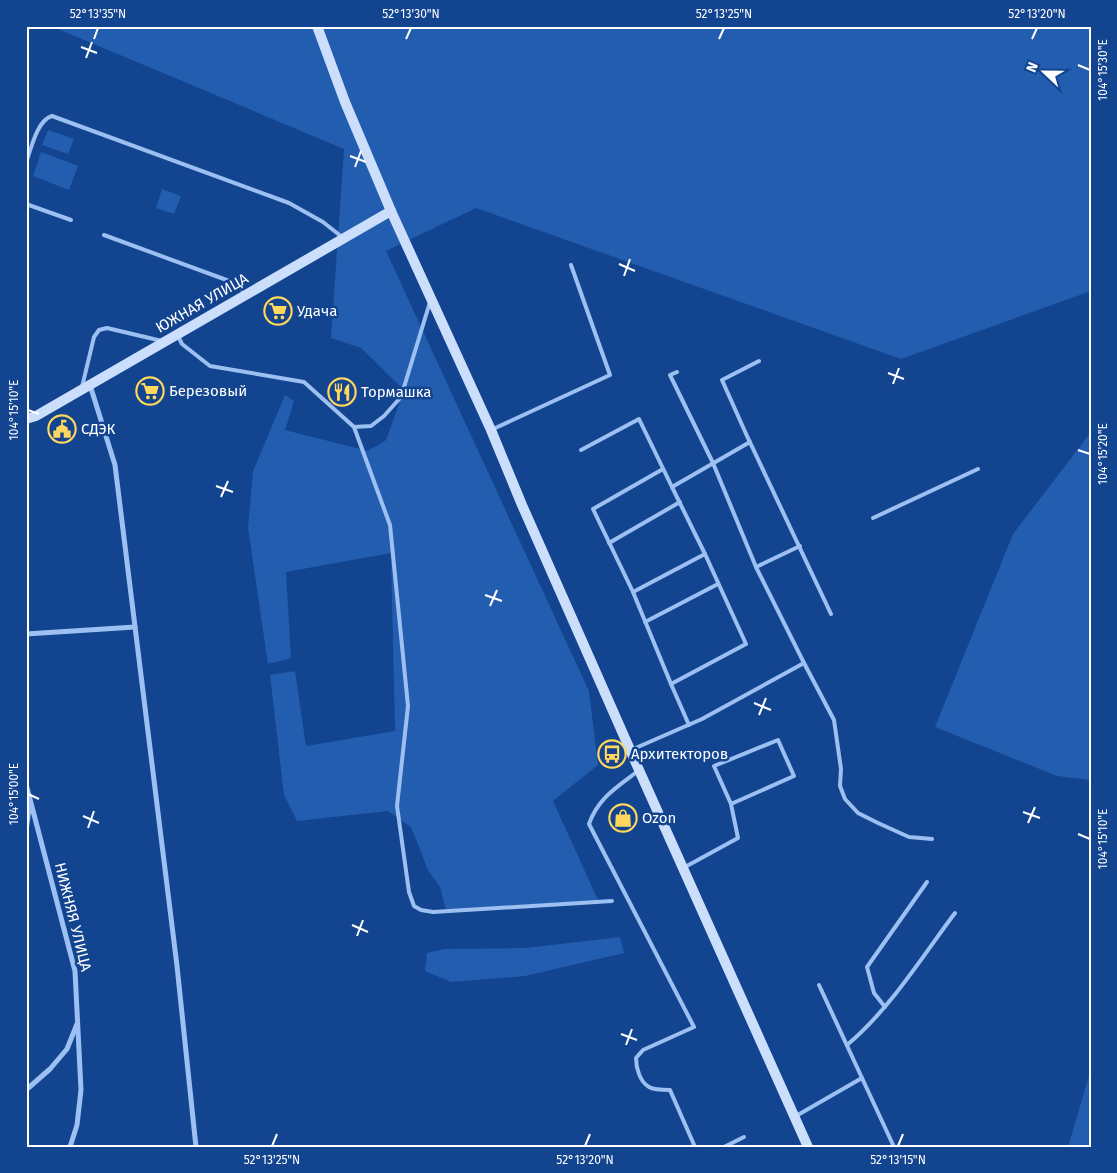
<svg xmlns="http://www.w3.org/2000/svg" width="1117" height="1173" font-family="'Fira Sans',sans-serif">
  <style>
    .green { fill: #235daf }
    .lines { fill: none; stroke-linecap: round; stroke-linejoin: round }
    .lane { stroke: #9cc0f2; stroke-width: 4 }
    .street { stroke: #9cc0f2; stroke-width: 5 }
    .secondary { stroke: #cbdefc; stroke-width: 10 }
    .ticks { fill: none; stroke: #fff; stroke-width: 2 }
    .labels { text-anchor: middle; stroke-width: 5; stroke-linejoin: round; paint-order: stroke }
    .street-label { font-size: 15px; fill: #fff; stroke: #12448f }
    .poi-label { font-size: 15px; fill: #fff; stroke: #12448f; text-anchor: start }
    .neatline { fill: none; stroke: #fff; stroke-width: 2 }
    .ticks-label { font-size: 12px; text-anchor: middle; fill: #fff }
  </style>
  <rect width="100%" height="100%" fill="#12448f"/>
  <g class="green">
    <path d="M51 26H1091V291L901 359 476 208 386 251 589 691 598 765 553 801 598 900 446 910 440 887 428 870 411 827 388 811 297 821 284 795 270 675 295 671 306 746 395 731 391 553 286 572 291 658 268 664 248 528 253 471 285 395 294 401 285 430 368 451 386 440 404 390 361 348 331 338 344 149Z"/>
    <path d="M48 130 74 139 68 154 42 145Z"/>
    <path d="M41 152 78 166 69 190 33 176Z"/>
    <path d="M162 189 181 196 174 214 156 208Z"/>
    <path d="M1091 432V780L1057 776 935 727 1013 534Z"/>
    <path d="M620 937 624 953 525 976 451 982 425 971 427 953 444 949 526 948Z"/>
    <path d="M1091 1069V1147H1068Z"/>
  </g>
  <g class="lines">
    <g class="lane">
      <path d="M26 163C31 149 37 120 52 116L289 203 323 222 342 237"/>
      <path d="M26 204 71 220"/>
      <path d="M104 235 232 282 239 286 246 294"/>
      <path d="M178 336 182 344 210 366 304 382 354 427 390 525 408 706 397 806 409 892 414 906 421 910 433 912 612 901"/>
      <path d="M759 361 722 380 747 436 831 614"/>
      <path d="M677 372 670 375 713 463 756 567 804 663"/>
      <path d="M82 387 94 337 99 330 107 328 162 341"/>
      <path d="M354 427 371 426 384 416 401 397 430 302"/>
      <path d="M491 430 610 375 571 265"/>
      <path d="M581 450 639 419 672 487 750 442"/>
      <path d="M663 469 593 509 633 592 671 684 746 644 705 554 672 487"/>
      <path d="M873 518 978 469"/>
      <path d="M609 543 680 502"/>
      <path d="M756 567 800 546"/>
      <path d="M633 592 705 554"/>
      <path d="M645 622 718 584"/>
      <path d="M671 684 689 725"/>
      <path d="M631 750 702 719 804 663 834 720 841 769 840 786 845 799 858 813 878 823 909 837 932 839"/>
      <path d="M638 771C617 787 598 798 589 824L694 1027 643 1050 636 1058C636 1068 640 1082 649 1087 654 1090 664 1090 670 1090L695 1147"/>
      <path d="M685 867 738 838 731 804 794 776 778 740 714 766 731 804"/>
      <path d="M819 985 862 1078"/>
      <path d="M885 1007 874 993 867 967 927 882"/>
      <path d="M847 1045C890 1009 921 958 955 913"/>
      <path d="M796 1116 862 1078 894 1147"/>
      <path d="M185 1147H186"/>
      <path d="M724 1147 744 1137"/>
    </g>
    <g class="street">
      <path d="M90 385 115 465 177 966 196 1147"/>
      <path d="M26 634 135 627"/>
      <path d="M26 784 75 971 81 1090 77 1125 70 1147"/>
      <path d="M26 831 30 802"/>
      <path d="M26 1090 50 1069 67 1049 77 1024"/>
    </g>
    <g class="secondary">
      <path d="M317 26 345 102 391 211 491 430 522 505 639 770 808 1147"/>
      <path d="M26 419 36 416 391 211"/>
    </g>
  </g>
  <path class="ticks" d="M94 39 98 28M406 39 411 28M719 39 724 28M1032 39 1037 28M81 47 97 53M86 58 92 42M1078 65 1090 70M350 156 366 162M355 167 361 151M619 264 635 271M624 276 630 259M888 373 904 379M893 384 899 368M28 410 39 414M1078 450 1090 454M216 486 233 492M221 497 228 481M485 595 502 601M490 606 497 590M754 703 771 710M759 715 766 698M28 794 39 799M1023 812 1040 818M83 816 99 823M1028 823 1035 807M88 828 94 811M1078 834 1090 839M352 925 368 932M357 936 363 920M621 1034 637 1040M626 1045 632 1029M272 1146 277 1134M585 1146 590 1134M898 1146 903 1134"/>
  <defs>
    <g id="supermarket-ring" transform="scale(1.4375)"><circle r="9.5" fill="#12448f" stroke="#ffd75d" stroke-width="1.5"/><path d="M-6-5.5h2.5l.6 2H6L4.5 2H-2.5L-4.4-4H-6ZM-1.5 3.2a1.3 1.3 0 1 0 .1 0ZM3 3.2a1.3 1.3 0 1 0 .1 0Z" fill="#ffd75d"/></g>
    <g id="restaurant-ring" transform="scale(1.4375)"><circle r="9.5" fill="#12448f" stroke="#ffd75d" stroke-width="1.5"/><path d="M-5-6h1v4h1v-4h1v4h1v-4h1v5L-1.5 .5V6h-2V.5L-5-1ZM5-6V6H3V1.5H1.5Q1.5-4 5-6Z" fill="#ffd75d"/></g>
    <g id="civic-ring" transform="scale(1.4375)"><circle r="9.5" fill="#12448f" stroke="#ffd75d" stroke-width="1.5"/><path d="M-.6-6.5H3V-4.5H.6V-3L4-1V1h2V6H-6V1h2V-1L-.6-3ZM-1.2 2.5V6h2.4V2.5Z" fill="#ffd75d"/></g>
    <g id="bus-ring" transform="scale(1.4375)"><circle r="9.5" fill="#12448f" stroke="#ffd75d" stroke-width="1.5"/><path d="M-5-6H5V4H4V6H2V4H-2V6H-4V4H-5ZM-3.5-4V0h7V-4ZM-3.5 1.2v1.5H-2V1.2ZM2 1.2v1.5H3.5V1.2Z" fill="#ffd75d"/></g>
    <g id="shop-ring" transform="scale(1.4375)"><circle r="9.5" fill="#12448f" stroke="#ffd75d" stroke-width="1.5"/><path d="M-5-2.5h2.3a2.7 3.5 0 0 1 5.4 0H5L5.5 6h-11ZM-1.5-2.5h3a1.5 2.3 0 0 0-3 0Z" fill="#ffd75d"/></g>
  </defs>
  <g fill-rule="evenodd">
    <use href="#supermarket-ring" x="278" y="311"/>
    <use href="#supermarket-ring" x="150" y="391"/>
    <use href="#restaurant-ring" x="342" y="392"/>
    <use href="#civic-ring" x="62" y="429"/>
    <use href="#bus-ring" x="612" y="754"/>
    <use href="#shop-ring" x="623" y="818"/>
  </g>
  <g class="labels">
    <g class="street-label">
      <text transform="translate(202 303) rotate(-30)" y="5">ЮЖНАЯ УЛИЦА</text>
      <text transform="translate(73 917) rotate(76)" y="5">НИЖНЯЯ УЛИЦА</text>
    </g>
    <g class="poi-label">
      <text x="297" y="316">Удача</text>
      <text x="169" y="396">Березовый</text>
      <text x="361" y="397">Тормашка</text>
      <text x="81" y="434">СДЭК</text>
      <text x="631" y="759">Архитекторов</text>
      <text x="642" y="823">Ozon</text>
    </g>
  </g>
  <rect width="1117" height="1173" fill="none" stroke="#12448f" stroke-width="55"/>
  <g transform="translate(1044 72) rotate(292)" stroke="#12448f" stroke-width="4" paint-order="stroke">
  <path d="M0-4L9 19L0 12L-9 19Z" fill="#ffffff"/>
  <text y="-8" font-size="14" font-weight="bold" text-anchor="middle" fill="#ffffff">N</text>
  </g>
  <rect x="28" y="28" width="1062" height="1118" class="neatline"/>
  <g class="ticks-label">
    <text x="98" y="18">52°13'35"N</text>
    <text x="411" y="18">52°13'30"N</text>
    <text x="724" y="18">52°13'25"N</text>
    <text x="1037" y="18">52°13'20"N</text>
    <text transform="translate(1103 70) rotate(-90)" y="4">104°15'30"E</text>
    <text transform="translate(14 410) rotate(-90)" y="4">104°15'10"E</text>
    <text transform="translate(1103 454) rotate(-90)" y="4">104°15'20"E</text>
    <text transform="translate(14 794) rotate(-90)" y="4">104°15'00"E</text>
    <text transform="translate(1103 839) rotate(-90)" y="4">104°15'10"E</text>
    <text x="272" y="1164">52°13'25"N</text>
    <text x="585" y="1164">52°13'20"N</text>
    <text x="898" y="1164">52°13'15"N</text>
  </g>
</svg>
